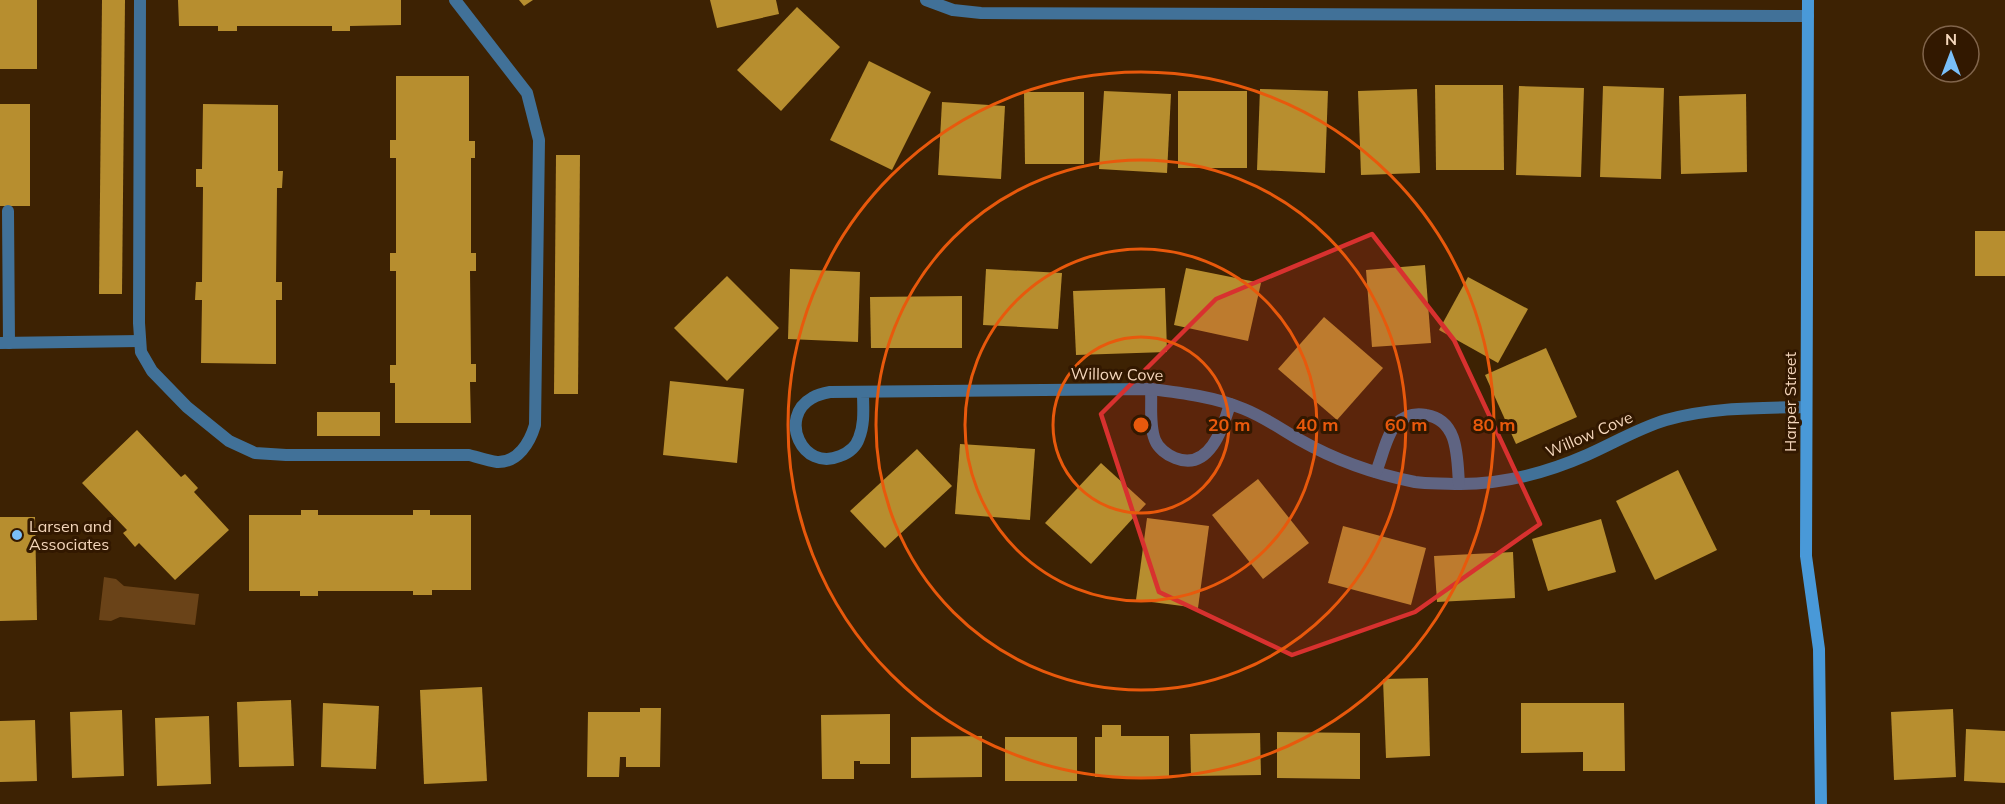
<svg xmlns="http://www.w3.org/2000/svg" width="2005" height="804" font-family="Mulish,sans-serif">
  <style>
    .green { fill: #6a4318 }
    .building { fill: #b78e2f }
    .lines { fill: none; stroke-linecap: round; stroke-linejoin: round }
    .lane { stroke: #417198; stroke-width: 12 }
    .street { stroke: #417198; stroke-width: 12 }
    .secondary { stroke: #4999d8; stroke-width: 12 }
    .marked { fill: #d8312f; fill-opacity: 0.2; stroke: #d8312f; stroke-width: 4.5; stroke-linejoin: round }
    .ring { fill: none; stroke: #e8590c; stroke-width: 3 }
    .poi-dot { fill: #7abff8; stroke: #321800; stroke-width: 2 }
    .labels { text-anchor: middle; stroke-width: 6; stroke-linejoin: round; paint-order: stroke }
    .street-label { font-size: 16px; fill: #f5d7bc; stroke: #321800 }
    .poi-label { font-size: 16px; fill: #f5d7bc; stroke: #321800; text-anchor: start }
    .centre { fill: #e8590c; stroke: #321800; stroke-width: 3 }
    .ring-label { font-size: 18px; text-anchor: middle; font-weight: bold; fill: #e8590c; stroke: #321800; stroke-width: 6; stroke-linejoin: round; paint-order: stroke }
  </style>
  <rect width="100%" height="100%" fill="#3d2203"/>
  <path class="green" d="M104 577 116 579 124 586 199 594 195 625 120 617 111 621 99 620Z"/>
  <g class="building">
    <rect x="0" y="0" width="37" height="69"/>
    <path d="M102 0H125L122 294H99Z"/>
    <path d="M178 0H401V25L350 26V31H332V26H237V31H218V26H179Z"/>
    <path d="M519 0H533L524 6Z"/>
    <path d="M710 0H776L779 14 717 28Z"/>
    <path d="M797 7 840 47 781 111 737 70Z"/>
    <path d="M869 61 931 92 892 170 830 140Z"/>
    <path d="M396 76H469V141H475V158H471V253H476V271H470L471 364H476V382H470L471 423H395V383H390V365H396V271H390V253H396V158H390V140H396Z"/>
    <path d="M1435 85H1503L1504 170H1436Z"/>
    <path d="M1519 86 1584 88 1581 177 1516 175Z"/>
    <path d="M1603 86 1664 88 1661 179 1600 177Z"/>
    <path d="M1260 89 1328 91 1325 173 1257 170Z"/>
    <path d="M1417 89 1420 173 1361 175 1358 91Z"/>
    <path d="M1104 91 1171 94 1167 173 1099 169Z"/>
    <rect x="1178" y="91" width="69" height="77"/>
    <path d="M1024 92H1084V164H1025Z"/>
    <path d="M1746 94 1747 172 1681 174 1679 96Z"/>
    <path d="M942 102 1005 106 1001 179 938 175Z"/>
    <rect x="0" y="104" width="30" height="102"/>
    <path d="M203 104 278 105V171H283L282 188H277L276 282H282V300H276V364L201 363 202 300H195L196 282H202L203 187H196V169H202Z"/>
    <path d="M556 155H580L578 394H554Z"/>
    <rect x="1975" y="231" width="30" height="45"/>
    <path d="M1425 265 1431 343 1372 347 1366 270Z"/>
    <path d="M1186 268 1261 283 1248 341 1174 325Z"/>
    <path d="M790 269 860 272 858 342 788 339Z"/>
    <path d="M986 269 1062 273 1058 329 983 325Z"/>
    <path d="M727 276 779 328 727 381 674 328Z"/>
    <path d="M1468 277 1528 309 1498 363 1439 330Z"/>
    <path d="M1165 288 1167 352 1076 355 1073 291Z"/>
    <path d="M962 296V348H871L870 297Z"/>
    <path d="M1324 317 1383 368 1337 420 1278 369Z"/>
    <path d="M1546 348 1577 417 1516 444 1485 375Z"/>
    <path d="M670 381 744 389 737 463 663 455Z"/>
    <rect x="317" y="412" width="63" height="24"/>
    <path d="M137 430 181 477 185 474 198 488 194 492 229 530 175 580 139 543 135 547 123 533 127 530 82 483Z"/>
    <path d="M960 444 1035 449 1030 520 955 514Z"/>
    <path d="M917 449 952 486 885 548 850 511Z"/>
    <path d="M1101 463 1146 504 1091 564 1045 523Z"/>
    <path d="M1678 470 1717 550 1655 580 1616 501Z"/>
    <path d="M1258 479 1309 543 1263 579 1212 515Z"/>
    <path d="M301 510H318V515H413V510H430V515H471V590H432V595H413V591H318V596H300V591H249V515H301Z"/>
    <path d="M0 517H35L37 620 0 621Z"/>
    <path d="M1147 518 1209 526 1198 608 1136 600Z"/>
    <path d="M1601 519 1616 572 1548 591 1532 539Z"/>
    <path d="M1343 526 1426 548 1411 605 1328 583Z"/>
    <path d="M1513 552 1515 598 1437 602 1434 556Z"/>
    <path d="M1428 678 1430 756 1386 758 1383 679Z"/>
    <path d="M482 687 487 781 424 784 420 690Z"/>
    <path d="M291 700 294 766 239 767 237 702Z"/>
    <path d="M323 703 379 706 376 769 321 767Z"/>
    <path d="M1521 703H1624L1625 771H1583V752L1521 753Z"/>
    <path d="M640 708H661L660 767H626V757H620L619 777H587L588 712H640Z"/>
    <path d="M1953 709 1956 777 1894 780 1891 712Z"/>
    <path d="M122 710 124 776 72 778 70 712Z"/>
    <path d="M890 714V764H860V761H854V779H822L821 715Z"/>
    <path d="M209 716 211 784 157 786 155 718Z"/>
    <path d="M35 720 37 781 0 782V721Z"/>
    <path d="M1102 725H1121V736H1169V777H1095V737H1102Z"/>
    <path d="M1966 729 2005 731V783L1964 781Z"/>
    <path d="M1277 732 1360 733V779L1277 778Z"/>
    <path d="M1260 733 1261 775 1191 776 1190 734Z"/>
    <path d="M982 736V777L911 778V737Z"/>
    <rect x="1005" y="737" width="72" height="44"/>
  </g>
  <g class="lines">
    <g class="lane">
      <path d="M140 0 139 323 141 352 152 371 187 407 229 441 255 453 286 455H469C477 457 488 461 497 462 518 463 530 442 535 425L539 140 527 93 455 0"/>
      <path d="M8 211 9 343"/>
    </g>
    <g class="street">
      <path d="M926 0 953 10 981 13 1808 16"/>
      <path d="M0 343 140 341"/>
      <path d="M1151 389C1152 404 1149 425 1155 440 1158 448 1167 455 1175 458 1209 472 1223 428 1230 404"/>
      <path d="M863 392C863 407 865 423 859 438 856 447 848 453 840 456 802 472 778 417 812 398 817 395 824 393 830 392L1151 389C1183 393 1215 397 1244 409 1264 417 1281 429 1300 440 1335 460 1375 474 1415 482 1428 484 1442 483 1455 484 1501 485 1546 473 1587 455 1614 443 1639 428 1666 420 1712 407 1759 408 1806 407"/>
      <path d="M1376 472C1382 458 1386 436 1396 424 1404 416 1415 413 1426 415 1459 420 1457 458 1459 484"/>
    </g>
    <path class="secondary" d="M1808 0 1806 556 1819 649 1821 804"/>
  </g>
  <path class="marked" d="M1372 234 1454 340 1540 524 1415 612 1292 655 1159 592 1101 414 1216 299Z"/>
  <g class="ring">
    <circle cx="1141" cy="425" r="88"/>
    <circle cx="1141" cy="425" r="176"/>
    <circle cx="1141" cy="425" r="265"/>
    <circle cx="1141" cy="425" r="353"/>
  </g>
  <circle class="poi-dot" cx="17" cy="535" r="6"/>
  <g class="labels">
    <g class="street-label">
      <text transform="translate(1117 374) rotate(1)" y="6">Willow Cove</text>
      <text transform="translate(1790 402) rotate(-90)" y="6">Harper Street</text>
      <text transform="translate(1589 434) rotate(-23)" y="6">Willow Cove</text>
    </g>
    <g class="poi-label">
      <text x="29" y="532">Larsen and<tspan x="29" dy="18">Associates</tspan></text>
    </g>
  </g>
  <circle cx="1141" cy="425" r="9" class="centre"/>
  <g class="ring-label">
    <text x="1229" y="431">20 m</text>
    <text x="1317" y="431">40 m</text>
    <text x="1406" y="431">60 m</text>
    <text x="1494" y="431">80 m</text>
  </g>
  <g transform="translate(1951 54)"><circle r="28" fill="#321800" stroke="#80644b" stroke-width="1.5"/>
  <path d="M0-4.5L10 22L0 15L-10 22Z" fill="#7abff8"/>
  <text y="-9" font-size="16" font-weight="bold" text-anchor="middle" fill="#f5d7bc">N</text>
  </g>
</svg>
